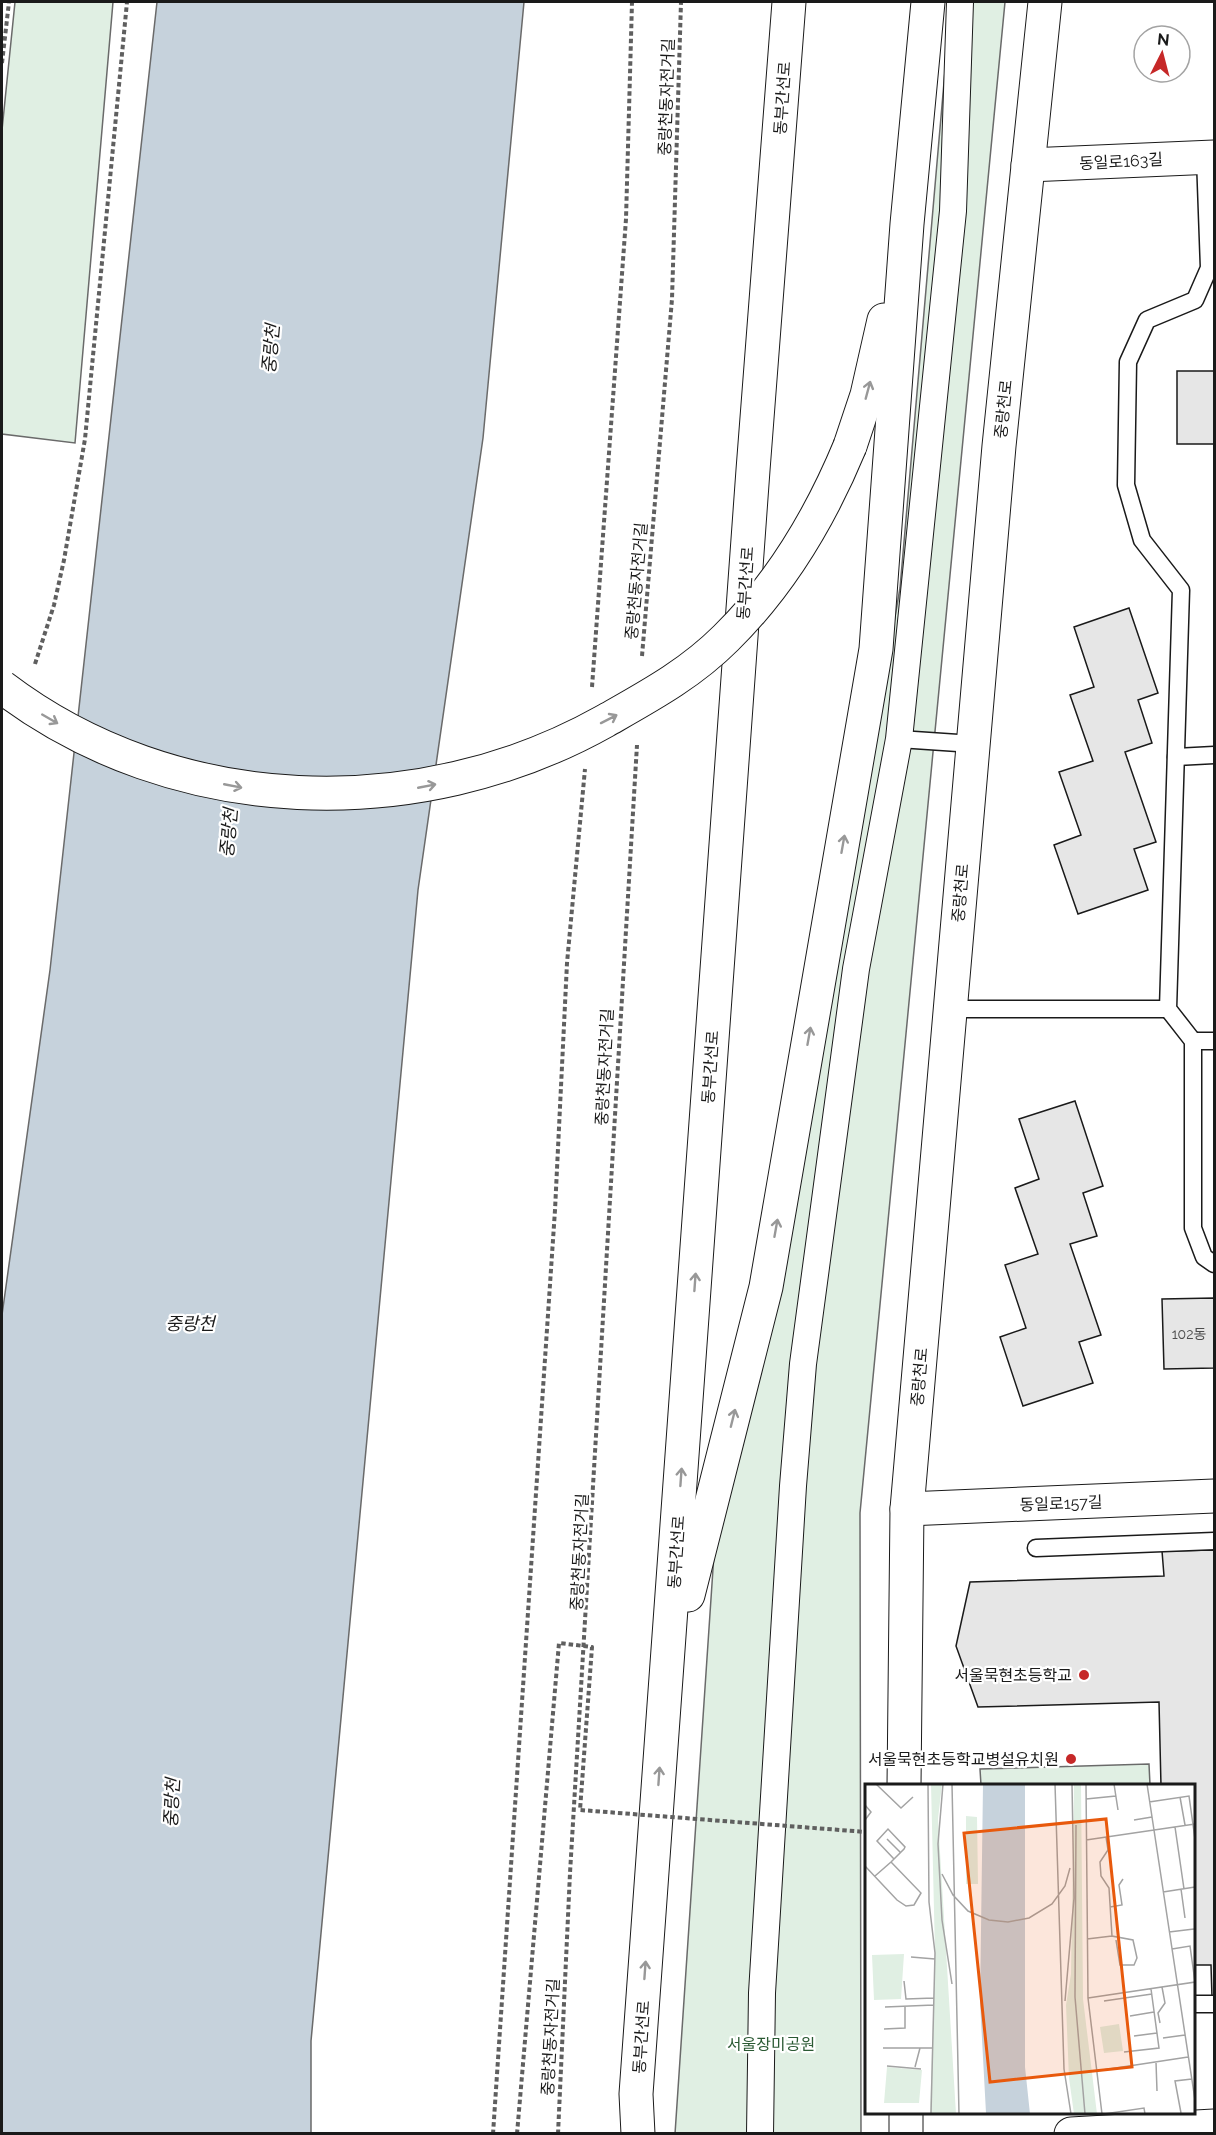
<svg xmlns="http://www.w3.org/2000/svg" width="1216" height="2135" font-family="Raleway,'Noto Sans KR',sans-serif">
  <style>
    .green { fill: #e0efe3; stroke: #6a6a6a; stroke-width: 1.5 }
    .water { fill: #c6d2dc; stroke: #6a6a6a; stroke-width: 1.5 }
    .building { fill: #e6e6e6; stroke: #1a1a1a; stroke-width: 1.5 }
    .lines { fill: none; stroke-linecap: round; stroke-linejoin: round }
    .service-casing { stroke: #1a1a1a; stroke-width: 19 }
    .pedestrian-casing { stroke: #1a1a1a; stroke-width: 28 }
    .minor-casing { stroke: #1a1a1a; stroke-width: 35 }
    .secondary-casing { stroke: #1a1a1a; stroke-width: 35 }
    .trunk-casing { stroke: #1a1a1a; stroke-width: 35 }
    .path { stroke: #5f5f5f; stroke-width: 4; stroke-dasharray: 4.5 3; stroke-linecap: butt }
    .service { stroke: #fff; stroke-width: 16 }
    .pedestrian { stroke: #fff; stroke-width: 26 }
    .minor { stroke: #fff; stroke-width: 33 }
    .secondary { stroke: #fff; stroke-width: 33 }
    .trunk { stroke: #fff; stroke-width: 33 }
    .trunk-bridge-casing { stroke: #1a1a1a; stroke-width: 35; stroke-linecap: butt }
    .path-bridge { stroke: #5f5f5f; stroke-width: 4; stroke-dasharray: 4.5 3; stroke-linecap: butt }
    .trunk-bridge { stroke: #fff; stroke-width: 33 }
    .oneway { stroke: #989898 }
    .poi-dot { fill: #c62828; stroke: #fff; stroke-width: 2 }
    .labels { text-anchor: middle; stroke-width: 4.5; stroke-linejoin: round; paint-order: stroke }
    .number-label { font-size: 14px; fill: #4d4d4d }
    .street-label { font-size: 16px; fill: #1a1a1a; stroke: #fff }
    .poi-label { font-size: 16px; fill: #1a1a1a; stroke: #fff; text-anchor: end }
    .park-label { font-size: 16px; fill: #2b5a34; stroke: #fff }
    .water-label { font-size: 18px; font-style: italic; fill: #1a1a1a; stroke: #fff }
    .inset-road { fill: none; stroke: #a3a3a3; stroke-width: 1.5 }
    .view { fill: #e8590c; fill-opacity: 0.15; stroke: #e8590c; stroke-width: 3 }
    .inset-edge { fill: none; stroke: #1a1a1a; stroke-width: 3 }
  </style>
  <rect width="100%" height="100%" fill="#fff"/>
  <g class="green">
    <path d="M15 2H113L75 443 2 434V130Z"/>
    <path d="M951 2H1005L860 1513 861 2133 675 2134 714 1554 779 1288 900 588Z"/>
    <path d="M1149 1764 1150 1785H981L980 1769Z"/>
  </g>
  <path class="water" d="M157 2H524L483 438 418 890 311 2041V2133L2 2134V1315L50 970Z"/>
  <g class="building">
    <rect x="1177" y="371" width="37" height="73"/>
    <path d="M1129 608 1158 693 1138 700 1152 743 1125 752 1156 842 1134 849 1148 890 1078 914 1054 845 1081 835 1059 772 1093 761 1070 695 1094 687 1074 627Z"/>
    <path d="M1075 1101 1103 1186 1083 1193 1097 1236 1070 1244 1101 1335 1079 1342 1093 1383 1023 1406 1000 1337 1026 1328 1005 1265 1038 1254 1015 1188 1039 1179 1019 1119Z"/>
    <path d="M1214 1298V1368L1164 1369 1162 1299Z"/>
    <path d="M1214 1550V1998H1212L1211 1965H1194V1786H1161L1159 1702 978 1707 956 1646 970 1582 1164 1576 1162 1551Z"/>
  </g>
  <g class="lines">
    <g class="service-casing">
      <g id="service">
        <path d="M1205 157 1209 268 1195 300 1147 320 1128 362 1126 485 1142 540 1181 590 1168 1009 1193 1041V1228L1204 1257 1214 1264"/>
        <path d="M899 739 973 744"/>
        <path d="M1176 757 1214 755"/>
        <path d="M950 1009H1168"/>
        <path d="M1193 1041H1214"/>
        <path d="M1036 1548 1214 1541"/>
        <path d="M1194 2004H1214"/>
      </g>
    </g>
    <g class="pedestrian-casing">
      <path id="pedestrian" d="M760 2134 762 1993 793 1486 803 1364 856 969 899 739 953 211 960 2"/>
    </g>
    <g class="minor-casing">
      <g id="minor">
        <path d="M1028 165 1214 157"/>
        <path d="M907 1509 1214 1496"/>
        <path d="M1071 2134 1214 2126"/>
      </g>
    </g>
    <g class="secondary-casing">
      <g id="secondary">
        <path d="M904 1786 907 1509 999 446 1045 2"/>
        <path d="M906 2112V2134"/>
      </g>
    </g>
    <g class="trunk-casing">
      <g id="trunk">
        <path d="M850 446 867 395 884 320"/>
        <path d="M688 1595 766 1287 876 649 907 224 928 2"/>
        <path d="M638 2134 636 2094 753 470 789 2"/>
      </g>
    </g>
    <g class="path">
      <path d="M2 63 9 2"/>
      <path d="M642 656 672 299 681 2"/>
      <path d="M35 664 54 605 64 560 85 439 127 2"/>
      <path d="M592 687 626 219 632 2"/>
      <path d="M493 2134 555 1210 567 963 585 769"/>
      <path d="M558 2134 570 1873 637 745"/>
    </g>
    <use href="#service" class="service"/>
    <use href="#pedestrian" class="pedestrian"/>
    <use href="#minor" class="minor"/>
    <use href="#secondary" class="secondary"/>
    <use href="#trunk" class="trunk"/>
    <g class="trunk-bridge-casing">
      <path id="trunk-bridge" d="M2 687C174 818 418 826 605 721 649 696 690 674 726 638 781 584 821 516 850 446"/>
    </g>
    <path class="path-bridge" d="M517 2134 559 1643 592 1647 580 1810 866 1832"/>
    <use href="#trunk-bridge" class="trunk-bridge"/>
  </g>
  <defs><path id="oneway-shaft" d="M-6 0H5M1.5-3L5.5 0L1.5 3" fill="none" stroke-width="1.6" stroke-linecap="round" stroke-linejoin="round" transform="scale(1.5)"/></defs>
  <g class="oneway">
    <use href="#oneway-shaft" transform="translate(868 390) rotate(-75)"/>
    <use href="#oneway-shaft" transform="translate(50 719) rotate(30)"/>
    <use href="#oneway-shaft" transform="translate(609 719) rotate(-27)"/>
    <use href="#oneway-shaft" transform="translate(233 786) rotate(11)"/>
    <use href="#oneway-shaft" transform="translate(427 786) rotate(-11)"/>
    <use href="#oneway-shaft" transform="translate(843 844) rotate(-80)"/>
    <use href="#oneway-shaft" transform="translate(809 1036) rotate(-80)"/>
    <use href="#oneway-shaft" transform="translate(776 1228) rotate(-80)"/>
    <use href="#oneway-shaft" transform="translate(695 1282) rotate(-86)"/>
    <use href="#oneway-shaft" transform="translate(733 1418) rotate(-76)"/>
    <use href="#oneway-shaft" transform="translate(681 1477) rotate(-86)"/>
    <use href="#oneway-shaft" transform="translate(659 1776) rotate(-86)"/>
    <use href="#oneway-shaft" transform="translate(645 1970) rotate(-86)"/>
  </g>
  <g class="poi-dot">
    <circle cx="1084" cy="1675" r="6"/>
    <circle cx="1071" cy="1759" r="6"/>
  </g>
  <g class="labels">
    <g class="number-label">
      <text x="1189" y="1339">102동</text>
    </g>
    <g class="street-label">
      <text transform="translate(666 97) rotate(-88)" y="6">중랑천동자전거길</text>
      <text transform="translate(782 98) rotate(-86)" y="6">동부간선로</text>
      <text transform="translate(1121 161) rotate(-3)" y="6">동일로163길</text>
      <text transform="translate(1003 409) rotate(-84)" y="6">중랑천로</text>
      <text transform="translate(636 581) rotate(-85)" y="6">중랑천동자전거길</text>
      <text transform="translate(745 583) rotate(-86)" y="6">동부간선로</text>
      <text transform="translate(960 893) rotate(-85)" y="6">중랑천로</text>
      <text transform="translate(604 1067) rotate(-87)" y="6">중랑천동자전거길</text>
      <text transform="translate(710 1067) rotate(-86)" y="6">동부간선로</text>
      <text transform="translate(919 1377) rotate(-85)" y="6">중랑천로</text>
      <text transform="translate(1061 1503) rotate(-2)" y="6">동일로157길</text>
      <text transform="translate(579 1552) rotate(-87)" y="6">중랑천동자전거길</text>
      <text transform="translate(676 1552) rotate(-86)" y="6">동부간선로</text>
      <text transform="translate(550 2037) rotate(-87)" y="6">중랑천동자전거길</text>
      <text transform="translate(641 2037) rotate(-86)" y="6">동부간선로</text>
    </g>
    <g class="poi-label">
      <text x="1072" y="1681">서울묵현초등학교</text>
      <text x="1059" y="1765">서울묵현초등학교병설유치원</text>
    </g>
    <g class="park-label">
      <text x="771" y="2050">서울장미공원</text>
    </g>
    <g class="water-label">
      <text transform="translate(271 349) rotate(-85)" y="6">중랑천</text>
      <text transform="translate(229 833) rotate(-85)" y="6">중랑천</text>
      <text x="190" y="1330">중랑천</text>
      <text transform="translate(172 1803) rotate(-87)" y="6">중랑천</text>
    </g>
  </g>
  <g transform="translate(865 1784)">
    <rect width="330" height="330" fill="#fff"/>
    <path d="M66 0H77L73 35 91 330H65L70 169ZM216 0 218 215 232 330H209L204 294 201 221 206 190 209 1ZM101 32 112 33 113 100H101ZM39 170 36 215 9 216 7 171ZM254 240 258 267 239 269 235 243ZM22 283 57 286 54 319H19Z" fill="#e0efe3"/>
    <path d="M160 0V283L165 330 121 329 115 218 118 1Z" fill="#c6d2dc"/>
    <path class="inset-road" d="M11 0 36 24 48 13M63 0 64 118 70 169 66 330M78 0 73 60 77 136 87 200M87 0 94 330M190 0 199 285 206 330M221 0 223 214 237 330M249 0 253 26M282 0 330 316M315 13 320 41M221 15 251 12M284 18 324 12 330 55M0 21 6 28 0 36M269 36 287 33M211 41 210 213 220 330M310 43 319 105M241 53 243 66 235 78 236 92 244 104 247 152 268 156 272 174 269 181H255L251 156M22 55 35 68M221 56 330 40M0 82 32 116 41 122 49 121 56 109 26 78M77 90 88 111 103 127 124 136 143 138 164 134 187 120 200 102 205 84M10 92 26 78 39 65 40 63 23 45 12 57 29 75M316 105 320 134M298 108 330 103M245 123 257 121 254 101 258 95M304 148 329 145M222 155 247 152M46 173 70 175M39 197 41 215 69 214M223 214 330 198 325 162 307 165M200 217 209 114 207 0M239 217 287 210M20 223 69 221M265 232 289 228M295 239 293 229 300 219 297 203M19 245 40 244V222M269 252 292 249M298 254 320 251M18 264H68M259 268 294 264 286 205M291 278 292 307M22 282 56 285M50 283 55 264M231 287 323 273M316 329 310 297 327 295M239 330 279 324 280 330"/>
    <path class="view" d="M241 35 267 283 125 298 99 49Z"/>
    <rect width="330" height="330" class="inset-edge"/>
  </g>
  <rect width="1216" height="2135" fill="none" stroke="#1a1a1a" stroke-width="6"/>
  <g transform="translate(1162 54) rotate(6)"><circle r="28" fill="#ffffff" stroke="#a3a3a3" stroke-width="1.5"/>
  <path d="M0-4.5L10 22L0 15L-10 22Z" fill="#c62828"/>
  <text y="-9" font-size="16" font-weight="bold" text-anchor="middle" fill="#1a1a1a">N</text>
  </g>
</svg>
